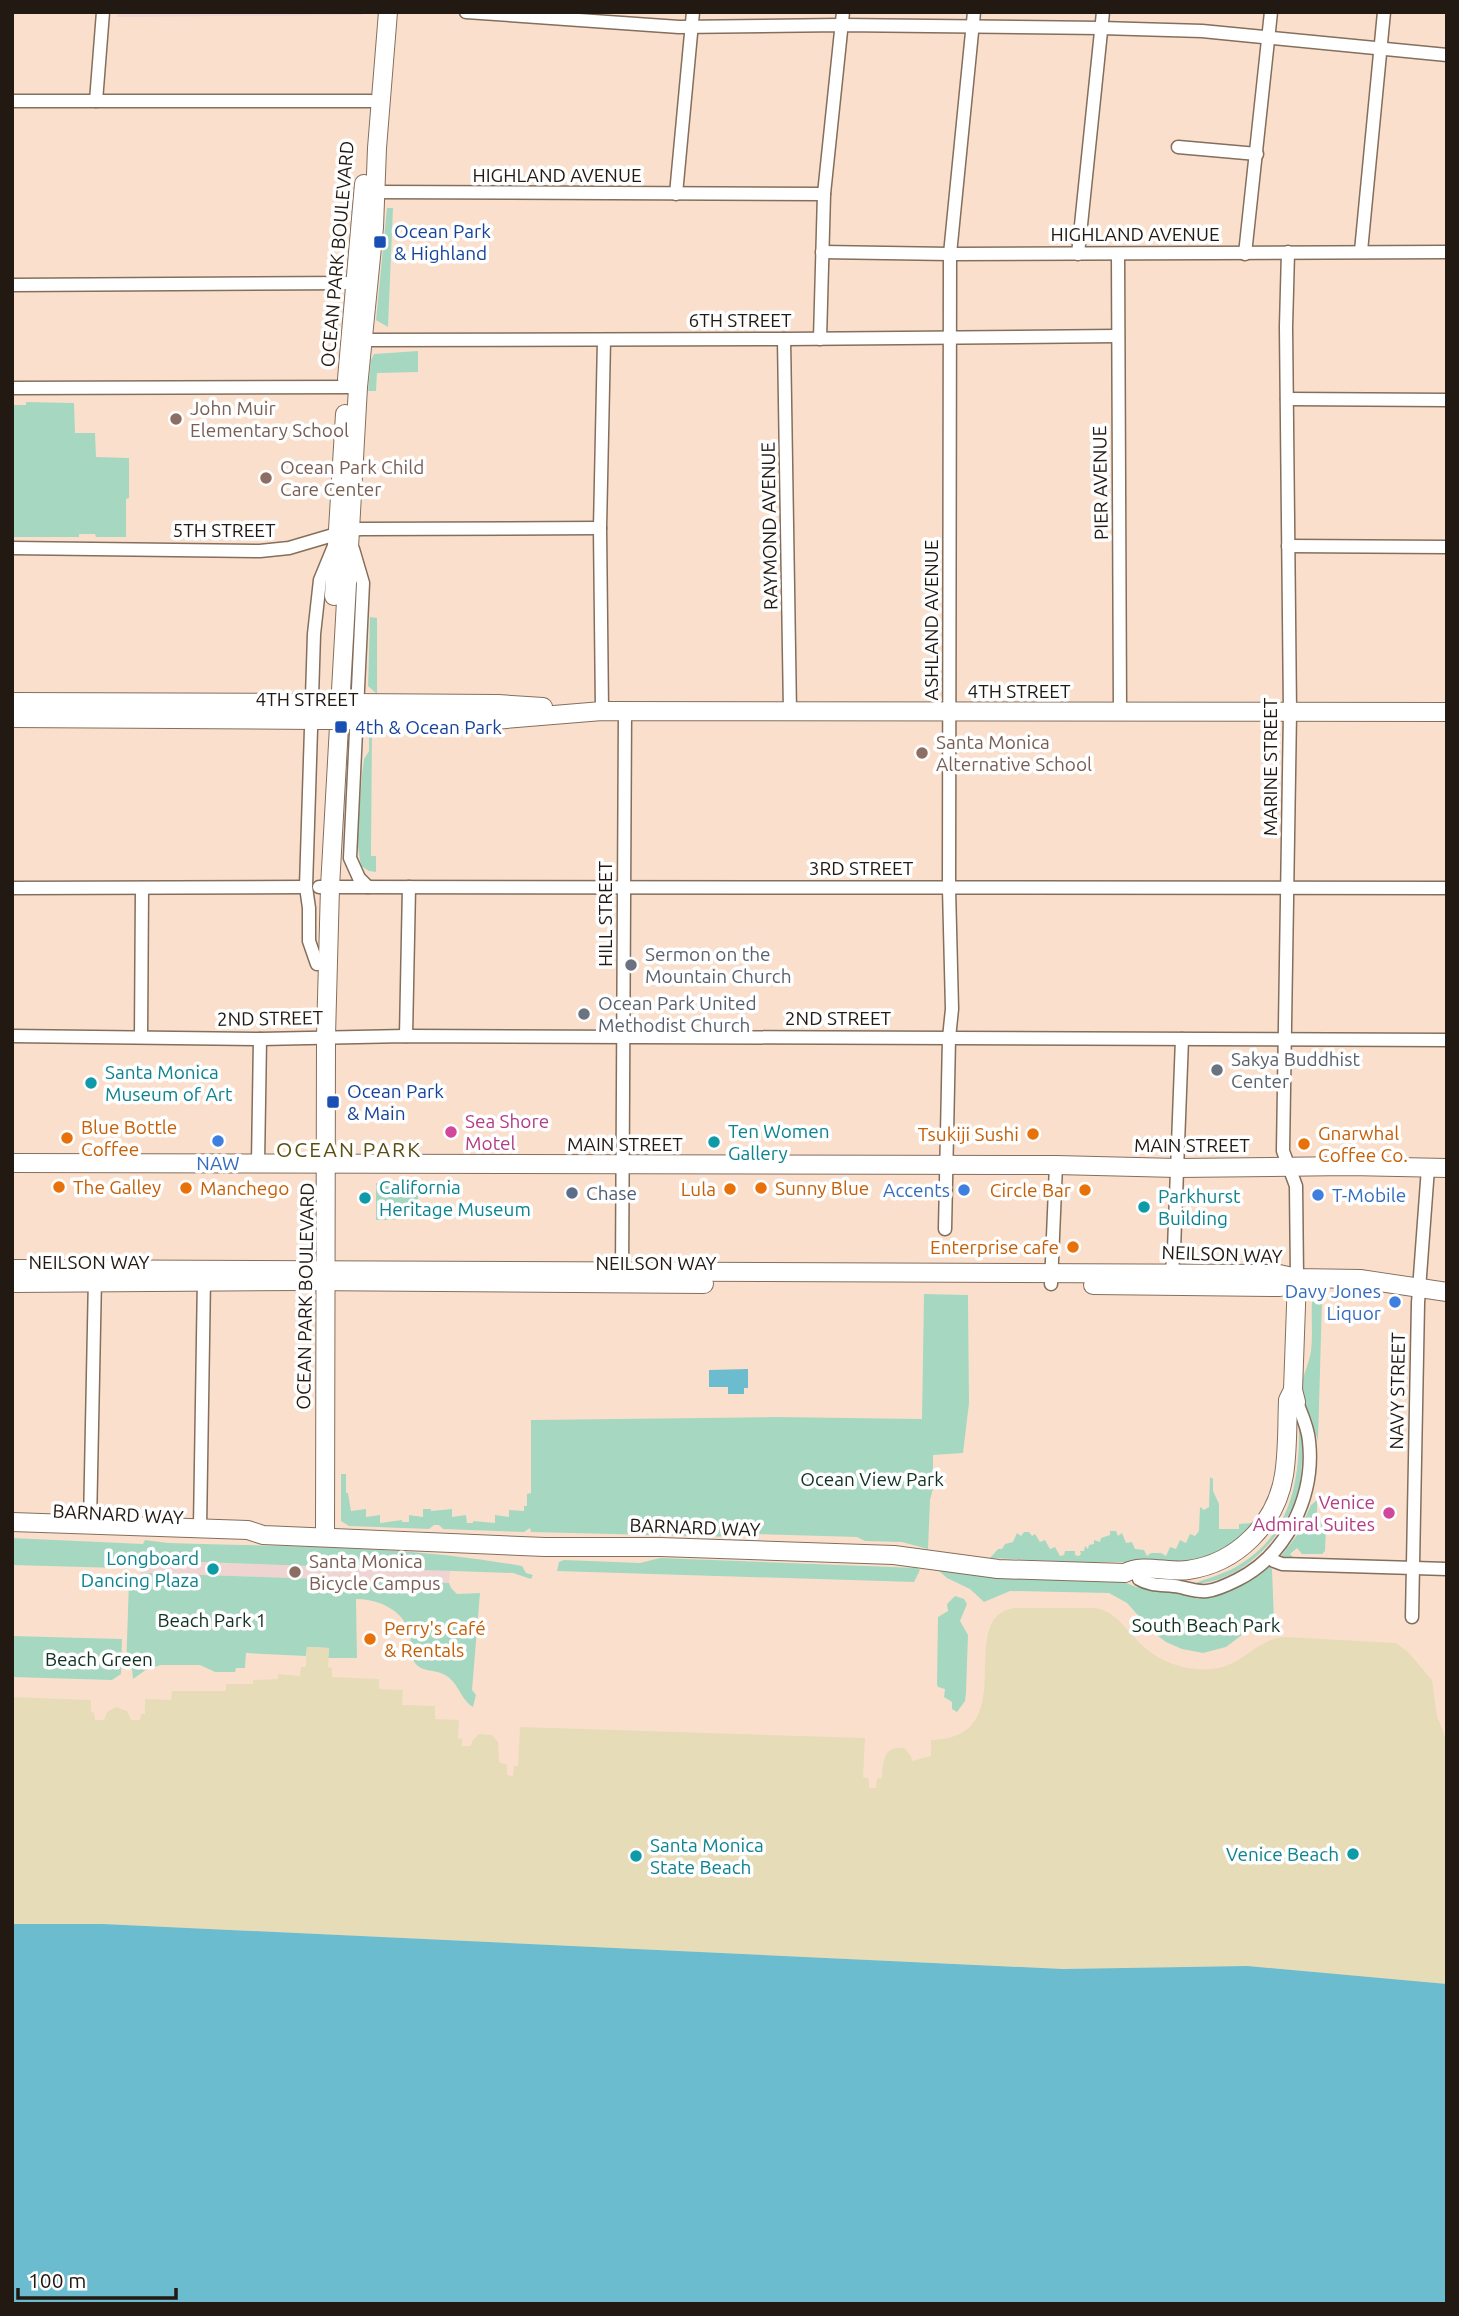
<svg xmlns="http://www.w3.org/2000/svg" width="1459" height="2316" font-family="Ubuntu,sans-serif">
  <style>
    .education { fill: #efd4d1 }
    .green { fill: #a6d8c1 }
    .sand { fill: #e6dcb7 }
    .water { fill: #6abcce }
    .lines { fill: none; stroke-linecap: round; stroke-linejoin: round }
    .street-casing { stroke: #846e5c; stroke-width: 15 }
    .secondary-casing { stroke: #846e5c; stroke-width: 20 }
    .street { stroke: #fff; stroke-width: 12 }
    .secondary { stroke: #fff; stroke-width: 18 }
    .secondary-bridge-casing { stroke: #846e5c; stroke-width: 20; stroke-linecap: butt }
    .secondary-bridge { stroke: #fff; stroke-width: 18 }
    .transit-dot { fill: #1a4fb4; stroke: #fff; stroke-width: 2.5 }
    .education-dot { fill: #8d6e63; stroke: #fff; stroke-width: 2.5 }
    .worship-dot { fill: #6b7280; stroke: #fff; stroke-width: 2.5 }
    .culture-dot { fill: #0f9aa8; stroke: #fff; stroke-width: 2.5 }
    .hotel-dot { fill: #d1479c; stroke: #fff; stroke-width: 2.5 }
    .food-dot { fill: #e8710a; stroke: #fff; stroke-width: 2.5 }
    .shop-dot { fill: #3f7fe0; stroke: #fff; stroke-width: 2.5 }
    .service-dot { fill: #5c6f8a; stroke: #fff; stroke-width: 2.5 }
    .labels { text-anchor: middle; stroke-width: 7; stroke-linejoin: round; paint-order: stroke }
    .street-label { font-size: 19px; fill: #221912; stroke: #fff }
    .transit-label { font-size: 19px; fill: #164399; stroke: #fff; text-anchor: start }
    .education-label { font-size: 19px; fill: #785e54; stroke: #fff; text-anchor: start }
    .worship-label { font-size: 19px; fill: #5b616d; stroke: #fff; text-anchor: start }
    .culture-label { font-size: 19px; fill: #0d838f; stroke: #fff; text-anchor: start }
    .hotel-label { font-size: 19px; fill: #b23c85; stroke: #fff; text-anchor: start }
    .food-label { font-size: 19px; fill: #c56008; stroke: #fff; text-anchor: start }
    .shop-label { font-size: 19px; fill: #366cbe; stroke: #fff; text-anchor: end }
    .service-label { font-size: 19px; fill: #4e5e75; stroke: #fff; text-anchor: start }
    .park-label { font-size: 19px; fill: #103124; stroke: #fff }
    .neighbourhood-label { font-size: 21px; letter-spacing: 2px; fill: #594e0f; stroke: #fff }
  </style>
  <rect width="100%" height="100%" fill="#fae0cc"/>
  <g class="education">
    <path d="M117 12H363V15L117 17Z"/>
    <path d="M143 1561 450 1570 449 1583 141 1573Z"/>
  </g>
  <g class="green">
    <path d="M387 208H393L388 327 376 320Z"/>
    <path d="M418 351V372L377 373 376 391H368L371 360 374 354Z"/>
    <path d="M26 402 74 403 75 433H95L96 457 129 458V498L126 499V537H96L95 534H79V537H12V405H26Z"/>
    <path d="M370 617 377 618V694L368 686Z"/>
    <path d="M372 729 371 856H376V872L369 871 361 866 357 841 362 775 364 759 369 751V734Z"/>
    <path d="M376 1183 418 1184V1212L413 1219 376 1220Z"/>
    <path d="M924 1294 968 1295 969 1403 963 1453 933 1455V1477L935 1481 930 1500 928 1549 902 1542 865 1541 857 1537 756 1534 737 1537 531 1532 530 1528 524 1532 443 1529 439 1525H434L429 1529 349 1526 341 1521V1474H346V1493H348L351 1511 366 1509V1517L380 1515V1523L402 1520V1522H409V1515L423 1517V1509H431V1511L452 1509V1517L466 1515 467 1523H473V1521L495 1523V1515L509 1517V1510L524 1511V1506H527V1494L531 1493V1420L775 1417 922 1419Z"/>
    <path d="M1312 1301H1322L1318 1441C1314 1425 1303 1411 1302 1394 1300 1378 1309 1366 1311 1351 1313 1335 1311 1317 1312 1301Z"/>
    <path d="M1299 1423C1305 1433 1302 1448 1302 1460 1301 1472 1301 1486 1296 1498 1281 1540 1241 1583 1193 1584 1207 1578 1221 1575 1234 1568 1291 1536 1300 1483 1299 1423Z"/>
    <path d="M1210 1477 1213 1479V1491L1219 1504V1529H1239V1524L1251 1523 1258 1518 1247 1535 1216 1555 1186 1562H1077L990 1558 998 1549H1002L1005 1544 1013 1542 1017 1533 1021 1536 1024 1532H1029L1032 1536 1035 1534 1040 1542 1045 1540 1050 1549 1055 1547 1060 1556 1064 1555 1065 1551H1075V1555L1079 1556 1081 1554 1080 1551H1084L1085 1546 1088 1549 1089 1545 1094 1544V1540L1100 1542 1101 1538 1110 1535V1531H1116L1118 1536 1122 1533 1126 1543 1132 1542 1135 1549 1144 1550 1147 1556 1151 1553H1161L1166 1556 1170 1547 1176 1549 1180 1540 1186 1543 1190 1534 1195 1536 1199 1531 1200 1507 1204 1510 1209 1507Z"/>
    <path d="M1317 1500V1517L1326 1528 1325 1551 1322 1554H1302L1297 1548 1290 1554 1296 1560H1286L1281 1556 1298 1534 1311 1505Z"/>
    <path d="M12 1538 143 1544 145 1540 168 1543C285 1547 406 1545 522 1566L526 1573 533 1575 531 1579 513 1573 137 1560 119 1568 12 1565Z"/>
    <path d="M660 1558 917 1568 920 1570 914 1582 557 1571 559 1562 564 1560 640 1563Z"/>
    <path d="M1268 1566 1272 1569 1274 1621 1251 1628 1226 1647 1203 1653 1182 1649 1166 1642 1154 1633 1127 1603 1109 1593 1010 1591 984 1602 970 1589 947 1578 939 1571 1122 1581 1136 1587 1182 1592 1198 1599 1230 1591Z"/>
    <path d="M141 1573 449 1583 451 1588 457 1594 480 1593 472 1690 476 1695 473 1707C460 1699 459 1683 445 1675 435 1669 423 1673 415 1663 409 1655 412 1645 410 1636 406 1611 379 1599 356 1599L357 1658H328L329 1648 307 1647 306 1656 246 1653 245 1668H236L235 1672H215L200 1665H161L147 1669 133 1679 132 1669H126L129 1581 133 1576 141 1577Z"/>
    <path d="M955 1596 964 1599 967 1604 960 1621 968 1635 966 1692 965 1701 957 1712 952 1709V1702L944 1697 945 1689 938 1687 937 1684 938 1617 948 1611 947 1604Z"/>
    <path d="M12 1636 122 1639 121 1674 112 1680 12 1677Z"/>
  </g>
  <path class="sand" d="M1014 1608H1095C1116 1612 1123 1626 1137 1640 1156 1661 1183 1671 1211 1669 1242 1667 1254 1640 1284 1637L1396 1643 1408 1652 1432 1680 1437 1716 1447 1742V1984L1247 1966 1063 1969 103 1924H12V1697L91 1700V1712L94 1713 95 1720H104L107 1712 116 1707 127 1711 131 1720H140L141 1714H145V1699L171 1700 172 1691H226V1684H253V1680L278 1679V1674L300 1676 301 1667H306L307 1647 329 1648 328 1667 332 1668V1677L379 1679V1689L403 1690 402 1705 435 1706V1719L459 1720 458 1739 462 1738V1746H471L472 1741 479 1734 492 1735 498 1742 499 1762 507 1765V1775L513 1776 514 1766H518L520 1727 865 1738 863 1777 869 1779V1788H876L877 1779 882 1778C883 1762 883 1745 904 1748L911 1756 912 1761 931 1756V1740C1026 1738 952 1618 1014 1608Z"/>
  <g class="water">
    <path d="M748 1369V1388H744V1394H728V1387H709V1370Z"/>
    <path d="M12 1924H103L1063 1969 1247 1966 1447 1984V2304H12Z"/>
  </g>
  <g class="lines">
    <g class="street-casing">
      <g id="street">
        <path d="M466 12 679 27 841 25 1101 28 1202 31 1447 55"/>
        <path d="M12 101H371"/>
        <path d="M96 101 103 12"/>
        <path d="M1178 147 1257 154"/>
        <path d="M374 192 824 194"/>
        <path d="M676 194 693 12"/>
        <path d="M1361 251 1384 12"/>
        <path d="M822 252 950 254 1447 252"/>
        <path d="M1288 252 1286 327 1290 712 1283 1151 1296 1186 1297 1278"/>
        <path d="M1078 254 1103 12"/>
        <path d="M1118 254 1120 712"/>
        <path d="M1245 254 1271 12"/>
        <path d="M12 285 355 283"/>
        <path d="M784 339 790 712"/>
        <path d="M820 339 824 194 843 12"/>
        <path d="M363 340 784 339 1118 336"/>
        <path d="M12 388 358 387"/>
        <path d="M1287 399 1447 400"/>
        <path d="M1288 546 1447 547"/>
        <path d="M12 548 260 551 289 548 350 530 361 529 600 528"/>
        <path d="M353 549 363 583 350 858 359 878 368 887"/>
        <path d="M602 711 600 528 604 340"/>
        <path d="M319 887 1447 888"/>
        <path d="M12 888 306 887"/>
        <path d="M317 964 309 941V908L306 887 314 634 320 580 334 546"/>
        <path d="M12 1036 260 1039 406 1036 1447 1040"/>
        <path d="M406 1036 409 887"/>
        <path d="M141 1037 142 888"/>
        <path d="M258 1163 260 1039"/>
        <path d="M945 1229 949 1038 952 1009 949 888 950 254 974 12"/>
        <path d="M622 1277 625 711"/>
        <path d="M1171 1280 1174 1249 1182 1039"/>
        <path d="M1051 1284 1056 1165"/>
        <path d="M90 1524 95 1277"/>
        <path d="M200 1528 204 1277"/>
        <path d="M1270 1556 1274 1561 1282 1564 1447 1569"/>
        <path d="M1139 1579C1152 1587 1166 1584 1180 1587 1189 1589 1197 1592 1207 1591 1217 1590 1227 1585 1237 1580 1287 1555 1315 1496 1309 1441 1308 1427 1301 1413 1296 1400"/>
        <path d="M1412 1617 1418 1303 1428 1168"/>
      </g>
    </g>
    <g class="secondary-casing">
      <g id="secondary">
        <path d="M347 379 364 184"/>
        <path d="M334 596 345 414"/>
        <path d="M12 702 320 703"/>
        <path d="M348 703 498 704 543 707"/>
        <path d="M12 718 318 720"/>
        <path d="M348 720H494L602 711 1447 712"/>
        <path d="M12 1163 1056 1165 1177 1168 1349 1166 1447 1168"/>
        <path d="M12 1269 1279 1274 1297 1278 1360 1279 1447 1292"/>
        <path d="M12 1283 301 1281 704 1284"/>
        <path d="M1093 1285 1280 1287 1297 1278"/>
        <path d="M1296 1402 1293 1390 1297 1278"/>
        <path d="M12 1522 248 1530 263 1535 545 1547H660L894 1555 998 1569 1125 1573C1142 1563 1169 1573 1188 1570 1237 1563 1276 1524 1284 1475 1288 1450 1287 1424 1288 1400L1293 1390"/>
        <path d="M325 1537 326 1036 330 887 358 387 374 227 377 148 388 12"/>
      </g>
    </g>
    <use href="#street" class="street"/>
    <use href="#secondary" class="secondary"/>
    <g class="secondary-bridge-casing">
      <g id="secondary-bridge">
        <path d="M320 703H348"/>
        <path d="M318 720H348"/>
      </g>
    </g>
    <use href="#secondary-bridge" class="secondary-bridge"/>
  </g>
  <g class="transit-dot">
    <rect x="373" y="235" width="14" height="14" rx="3.5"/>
    <rect x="334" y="720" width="14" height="14" rx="3.5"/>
    <rect x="326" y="1095" width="14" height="14" rx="3.5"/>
  </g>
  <g class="education-dot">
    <circle cx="176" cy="419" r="7"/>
    <circle cx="266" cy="478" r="7"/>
    <circle cx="922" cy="753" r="7"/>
    <circle cx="295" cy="1572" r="7"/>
  </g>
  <g class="worship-dot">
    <circle cx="631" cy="965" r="7"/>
    <circle cx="584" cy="1014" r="7"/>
    <circle cx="1217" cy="1070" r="7"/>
  </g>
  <g class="culture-dot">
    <circle cx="91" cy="1083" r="7"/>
    <circle cx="714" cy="1142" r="7"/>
    <circle cx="365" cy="1198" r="7"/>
    <circle cx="1144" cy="1207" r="7"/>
    <circle cx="213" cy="1569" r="7"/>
    <circle cx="1353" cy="1854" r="7"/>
    <circle cx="636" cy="1856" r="7"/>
  </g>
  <g class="hotel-dot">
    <circle cx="451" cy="1132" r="7"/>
    <circle cx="1389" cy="1513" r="7"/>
  </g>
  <g class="food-dot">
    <circle cx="1033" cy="1134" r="7"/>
    <circle cx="67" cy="1138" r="7"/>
    <circle cx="1304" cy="1144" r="7"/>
    <circle cx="59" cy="1187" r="7"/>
    <circle cx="186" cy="1188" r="7"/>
    <circle cx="761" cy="1188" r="7"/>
    <circle cx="730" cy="1189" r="7"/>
    <circle cx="1085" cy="1190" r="7"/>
    <circle cx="1073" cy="1247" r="7"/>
    <circle cx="370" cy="1639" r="7"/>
  </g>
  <g class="shop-dot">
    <circle cx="218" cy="1141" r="7"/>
    <circle cx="964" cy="1190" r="7"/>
    <circle cx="1318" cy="1195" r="7"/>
    <circle cx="1395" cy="1302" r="7"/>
  </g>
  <circle class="service-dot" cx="572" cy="1193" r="7"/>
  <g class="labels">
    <g class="street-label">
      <text x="557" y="182">HIGHLAND AVENUE</text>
      <text x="1135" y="241">HIGHLAND AVENUE</text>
      <text transform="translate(337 254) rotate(-85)" y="7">OCEAN PARK BOULEVARD</text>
      <text x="740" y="327">6TH STREET</text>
      <text transform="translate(1100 483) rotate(-91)" y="7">PIER AVENUE</text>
      <text transform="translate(769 526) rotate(-91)" y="7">RAYMOND AVENUE</text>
      <text x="224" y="537">5TH STREET</text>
      <text transform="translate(931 620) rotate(-90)" y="7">ASHLAND AVENUE</text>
      <text x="1019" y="698">4TH STREET</text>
      <text x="307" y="706">4TH STREET</text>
      <text transform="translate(1270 767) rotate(-90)" y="7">MARINE STREET</text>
      <text x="861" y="875">3RD STREET</text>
      <text transform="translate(605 914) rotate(-90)" y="7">HILL STREET</text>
      <text transform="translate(270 1018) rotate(-1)" y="7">2ND STREET</text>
      <text x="838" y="1025">2ND STREET</text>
      <text x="625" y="1151">MAIN STREET</text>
      <text x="1192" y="1152">MAIN STREET</text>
      <text transform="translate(1222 1254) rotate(2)" y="7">NEILSON WAY</text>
      <text x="89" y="1269">NEILSON WAY</text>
      <text x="656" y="1270">NEILSON WAY</text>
      <text transform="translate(305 1296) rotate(-89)" y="7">OCEAN PARK BOULEVARD</text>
      <text transform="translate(1397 1391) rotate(-89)" y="7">NAVY STREET</text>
      <text transform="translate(118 1514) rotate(3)" y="7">BARNARD WAY</text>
      <text transform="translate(695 1527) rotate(2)" y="7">BARNARD WAY</text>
    </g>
    <g class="transit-label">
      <text x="394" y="238">Ocean Park<tspan x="394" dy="22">&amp; Highland</tspan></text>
      <text x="355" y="734">4th &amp; Ocean Park</text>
      <text x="347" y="1098">Ocean Park<tspan x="347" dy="22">&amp; Main</tspan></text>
    </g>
    <g class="education-label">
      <text x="190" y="415">John Muir<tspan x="190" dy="22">Elementary School</tspan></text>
      <text x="280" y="474">Ocean Park Child<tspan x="280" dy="22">Care Center</tspan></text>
      <text x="936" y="749">Santa Monica<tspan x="936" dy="22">Alternative School</tspan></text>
      <text x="309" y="1568">Santa Monica<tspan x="309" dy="22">Bicycle Campus</tspan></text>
    </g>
    <g class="worship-label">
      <text x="645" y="961">Sermon on the<tspan x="645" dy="22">Mountain Church</tspan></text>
      <text x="598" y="1010">Ocean Park United<tspan x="598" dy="22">Methodist Church</tspan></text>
      <text x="1231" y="1066">Sakya Buddhist<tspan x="1231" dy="22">Center</tspan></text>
    </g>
    <g class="culture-label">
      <text x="105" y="1079">Santa Monica<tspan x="105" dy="22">Museum of Art</tspan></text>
      <text x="728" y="1138">Ten Women<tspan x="728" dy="22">Gallery</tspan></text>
      <text x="379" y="1194">California<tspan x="379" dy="22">Heritage Museum</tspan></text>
      <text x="1158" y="1203">Parkhurst<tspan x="1158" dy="22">Building</tspan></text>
      <text x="199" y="1565" text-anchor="end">Longboard<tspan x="199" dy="22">Dancing Plaza</tspan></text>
      <text x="650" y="1852">Santa Monica<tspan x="650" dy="22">State Beach</tspan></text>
      <text x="1339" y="1861" text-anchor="end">Venice Beach</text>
    </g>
    <g class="hotel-label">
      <text x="465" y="1128">Sea Shore<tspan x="465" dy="22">Motel</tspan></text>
      <text x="1375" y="1509" text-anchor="end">Venice<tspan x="1375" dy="22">Admiral Suites</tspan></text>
    </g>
    <g class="food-label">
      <text x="81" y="1134">Blue Bottle<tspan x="81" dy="22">Coffee</tspan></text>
      <text x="1318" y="1140">Gnarwhal<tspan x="1318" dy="22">Coffee Co.</tspan></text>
      <text x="1019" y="1141" text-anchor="end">Tsukiji Sushi</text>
      <text x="73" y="1194">The Galley</text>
      <text x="200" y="1195">Manchego</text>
      <text x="775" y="1195">Sunny Blue</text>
      <text x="716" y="1196" text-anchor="end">Lula</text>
      <text x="1071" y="1197" text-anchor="end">Circle Bar</text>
      <text x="1059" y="1254" text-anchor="end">Enterprise cafe</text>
      <text x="384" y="1635">Perry's Café<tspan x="384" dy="22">&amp; Rentals</tspan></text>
    </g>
    <g class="shop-label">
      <text x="218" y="1170" text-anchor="middle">NAW</text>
      <text x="950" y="1197">Accents</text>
      <text x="1332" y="1202" text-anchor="start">T-Mobile</text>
      <text x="1381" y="1298">Davy Jones<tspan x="1381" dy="22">Liquor</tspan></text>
    </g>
    <g class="service-label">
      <text x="586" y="1200">Chase</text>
    </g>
    <g class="park-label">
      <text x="872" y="1486">Ocean View Park</text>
      <text x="212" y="1627">Beach Park 1</text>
      <text x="1206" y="1632">South Beach Park</text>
      <text x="99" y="1666">Beach Green</text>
    </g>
    <g class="neighbourhood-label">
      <text x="349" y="1157">OCEAN PARK</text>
    </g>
  </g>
  <rect width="1459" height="2316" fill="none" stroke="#221912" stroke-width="28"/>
  <path d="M18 2288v10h158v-10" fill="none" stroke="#221912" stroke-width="3.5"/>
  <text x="28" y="2288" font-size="21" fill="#221912" stroke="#ffffff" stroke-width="5" paint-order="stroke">100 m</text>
</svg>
